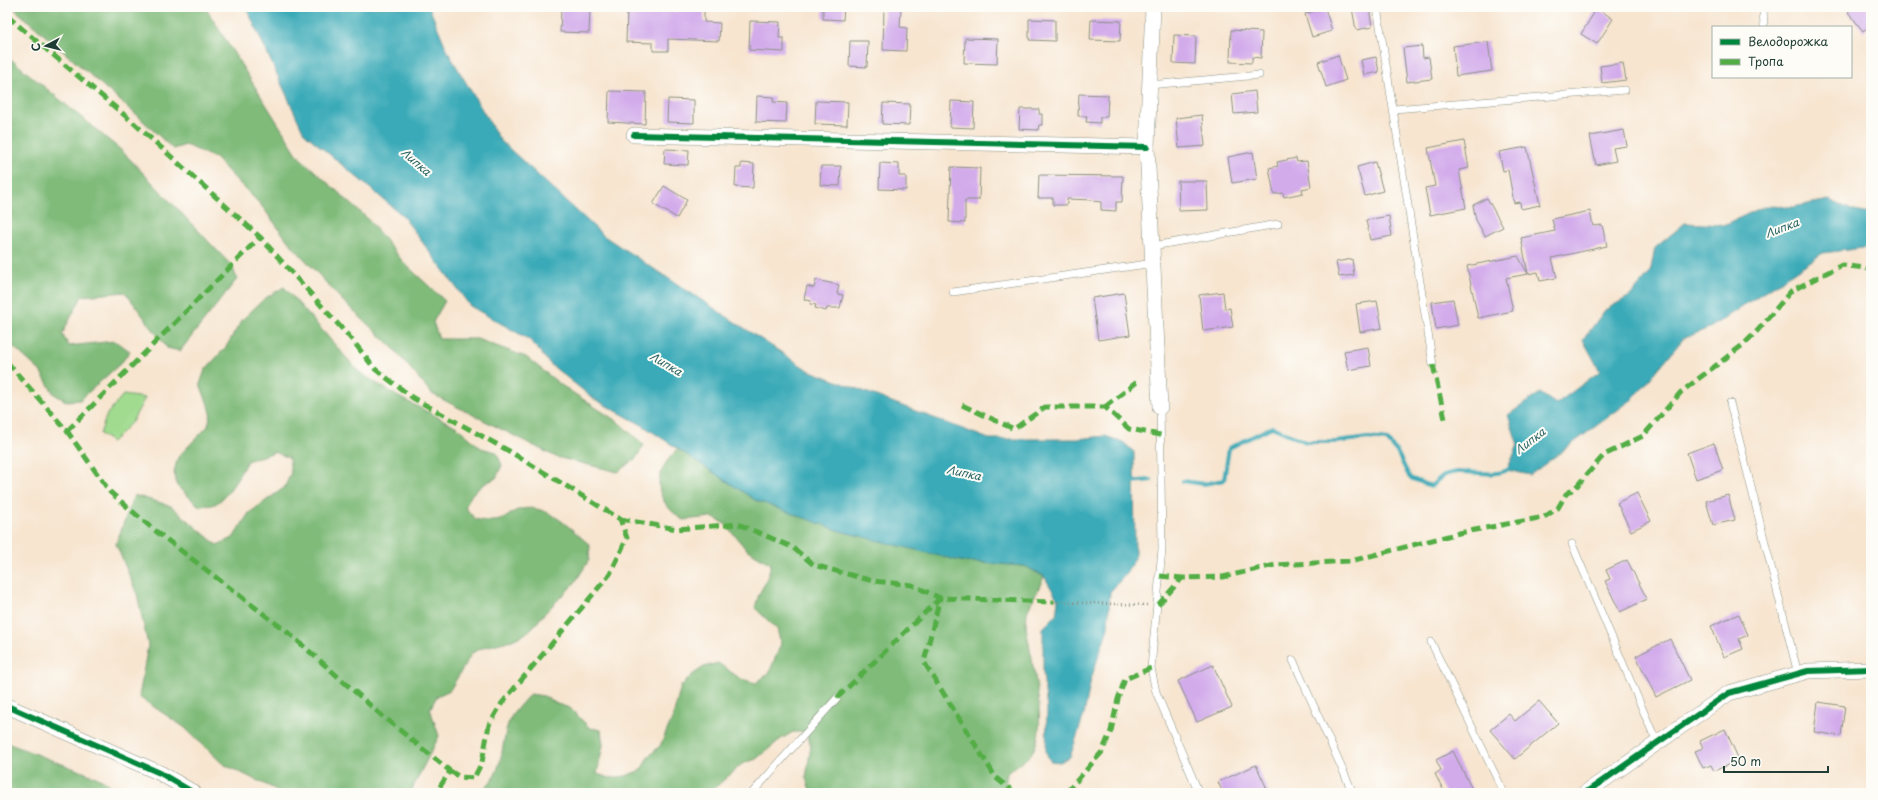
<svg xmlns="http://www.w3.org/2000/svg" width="1878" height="800" font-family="'Playpen Sans',sans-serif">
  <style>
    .green { fill: #a0db8f; stroke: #608c62 }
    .forest { fill: #80bb7a; stroke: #507c57 }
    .water { fill: #3aaab8; stroke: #2c7476 }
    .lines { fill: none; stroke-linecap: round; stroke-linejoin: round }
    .stream { stroke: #3aaab8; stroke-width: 4 }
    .building { fill: #d2abeb }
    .lane-casing { stroke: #8b9182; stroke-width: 8 }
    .street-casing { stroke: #8b9182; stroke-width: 16 }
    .path { stroke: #8b9182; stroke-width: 2.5; stroke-dasharray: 1 3; stroke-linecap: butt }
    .lane { stroke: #fff; stroke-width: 7 }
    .street { stroke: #fff; stroke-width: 15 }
    .quiet { stroke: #52ad45; stroke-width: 5; stroke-dasharray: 10 5; stroke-linecap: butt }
    .cycleway-casing { stroke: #fdfcf7; stroke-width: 8 }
    .cycleway { stroke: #00873e; stroke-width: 6 }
    .labels { text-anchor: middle; stroke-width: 4; stroke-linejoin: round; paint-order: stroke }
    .water-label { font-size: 11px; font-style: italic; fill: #286362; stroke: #fdfcf7 }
  </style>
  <rect width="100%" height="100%" fill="#fdfcf7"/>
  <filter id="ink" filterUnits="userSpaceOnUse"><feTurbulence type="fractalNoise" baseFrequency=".025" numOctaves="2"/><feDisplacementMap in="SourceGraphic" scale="8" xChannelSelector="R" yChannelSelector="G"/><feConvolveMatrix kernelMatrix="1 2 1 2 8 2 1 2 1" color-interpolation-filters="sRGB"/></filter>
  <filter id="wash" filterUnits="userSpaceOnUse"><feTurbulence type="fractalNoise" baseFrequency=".012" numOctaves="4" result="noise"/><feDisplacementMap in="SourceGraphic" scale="16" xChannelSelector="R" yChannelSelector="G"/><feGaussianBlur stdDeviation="0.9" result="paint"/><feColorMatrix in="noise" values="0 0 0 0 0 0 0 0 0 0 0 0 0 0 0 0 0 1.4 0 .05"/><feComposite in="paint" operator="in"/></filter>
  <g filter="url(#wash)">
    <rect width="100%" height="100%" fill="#f7e5d0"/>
    <path class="green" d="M123 395 145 398 132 422 112 442 100 434 107 414Z"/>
    <g class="forest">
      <path d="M12 7H205L299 157 367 218 404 263 445 301 433 322 439 339H477L526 357 561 385 618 422 644 445 636 458 618 472 556 457 432 394 393 348 341 299 288 241 261 205 215 158 186 145 173 149 140 118Z"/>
      <path d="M7 56 122 151 232 266 237 279 180 351 167 348 125 292 82 296 62 334 69 346 115 341 130 351 122 362 80 400 66 401 54 394 40 371 7 341Z"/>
      <path d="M284 287 359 372 397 396 457 427 481 448 496 452 502 465 496 478 484 484 472 494 465 507 475 519C485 521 495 523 505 518 508 516 512 513 515 511 545 499 570 529 590 545L589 560 574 584 544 614 535 625 525 634 512 640 485 647 472 653 450 690 437 696 430 709 439 736 410 793H283L223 764 184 727 139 697 148 645 137 594 116 544 134 495 171 506 217 545 233 538 249 513 285 487 291 472 289 458 275 452 247 461C240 473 227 501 212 505 208 506 203 505 199 506L177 486 174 472 178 457 208 426 211 412 200 384 205 370 226 347 242 320 264 299Z"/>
      <path d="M678 449 755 500 960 561 1025 566 1044 577 1027 612 1026 626C1030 658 1051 728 1031 754 1025 761 1014 767 1007 773L1004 793H811L806 778 811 746 806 732H793L781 739 756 759 742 764 709 793H478C506 774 499 749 509 721 513 712 523 702 530 694L544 696 557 704 570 708 590 728 601 730 603 745 597 774 610 778 626 776 641 770 649 756 660 746 673 717 681 686 692 675 704 667 718 663 741 679 756 683 769 673 781 644 777 629 755 608 759 594 767 580 771 564 746 549 725 524 712 517 683 520C653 500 651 474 678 449Z"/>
      <path d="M7 743 96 777 125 793H7Z"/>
    </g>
    <g class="water">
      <path d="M246 7H429L448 52 500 140 604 236 808 370 989 439H1077L1105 436 1123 442 1134 452 1135 558 1126 574 1110 592 1108 628 1091 679 1084 715 1070 757 1060 762 1050 761 1046 752 1047 710 1043 673V628L1056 615 1058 600 1044 576 1025 566 960 561 840 531 755 500 642 425 594 399 550 364 530 340 470 306 402 215 304 133Z"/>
      <path d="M1829 200 1854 211 1871 214V247L1823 253 1711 327 1683 339 1634 398 1530 475 1507 470 1518 445 1508 415 1540 393 1556 404 1600 371 1583 340 1605 310 1630 296 1650 273 1655 248 1685 223 1724 225 1765 206 1793 207Z"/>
    </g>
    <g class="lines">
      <g class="stream">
        <path d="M1183 481 1204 484 1224 480 1229 448 1272 427 1306 442H1336L1368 438 1387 440 1397 452 1410 478 1431 486C1435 483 1439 478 1443 476 1464 465 1492 482 1512 467"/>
        <path d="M1130 482 1151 480"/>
      </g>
    </g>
    <g id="blocks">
      <g class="building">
        <path d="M823 7H844L843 20 823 19Z"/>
        <path d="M1360 7H1369L1372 27 1356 30 1352 8Z"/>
        <path d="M1854 7H1871V25L1863 31 1848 12Z"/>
        <path d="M884 8H901L900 27 907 28 906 51 883 50Z"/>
        <path d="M1325 8 1332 31 1312 37 1305 14Z"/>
        <path d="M1597 8 1613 19 1597 44 1581 34Z"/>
        <path d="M561 9 590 10 589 33 560 32Z"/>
        <path d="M676 9 704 10V22L720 23 719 41 668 39V51H653V43L626 42 627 10 676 12Z"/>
        <path d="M1029 19 1055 20V41L1029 40Z"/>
        <path d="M1091 20 1121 21 1120 41 1090 40Z"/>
        <path d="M750 21 780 22 779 38H784V52L749 50Z"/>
        <path d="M1231 30 1262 32 1261 58 1252 57V63L1230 62Z"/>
        <path d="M1174 35 1196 36 1195 64 1173 63Z"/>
        <path d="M965 38 998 39 997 64 964 63Z"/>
        <path d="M850 41H868L867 67 849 66Z"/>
        <path d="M1488 42 1492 71 1456 76 1453 46Z"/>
        <path d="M1422 46 1423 58 1429 57 1432 79 1407 82 1403 48Z"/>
        <path d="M1338 55 1346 80 1326 87 1318 62Z"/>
        <path d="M1376 57 1379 72 1364 75 1361 60Z"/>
        <path d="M1623 63 1626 80 1602 83 1600 66Z"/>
        <path d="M609 91 646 92 645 124 608 122Z"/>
        <path d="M1255 91 1257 112 1234 114 1232 94Z"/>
        <path d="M1079 94 1108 95 1107 117H1100V123L1086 122 1087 116H1078Z"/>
        <path d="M757 96 774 97 773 102 787 103 786 123 756 122Z"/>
        <path d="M668 99 694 100V123L667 122Z"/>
        <path d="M816 101 848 102 847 125 815 124Z"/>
        <path d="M951 101 974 102 973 128 950 127Z"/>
        <path d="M883 103 910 104 909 125 882 124Z"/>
        <path d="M1020 109H1039V114H1042V125H1039L1038 130 1019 129Z"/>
        <path d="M1202 115 1205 146 1179 148 1176 118Z"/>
        <path d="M1624 130 1627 146 1613 148 1616 161 1596 165 1590 136Z"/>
        <path d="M1464 141 1469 168 1459 170 1466 208 1430 215 1425 188 1435 186 1428 148Z"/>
        <path d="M1527 147 1540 205 1521 209 1520 202 1514 203 1508 170 1503 171 1499 152Z"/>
        <path d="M665 149 689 150 688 165 664 164Z"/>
        <path d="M1253 152 1257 179 1232 183 1228 157Z"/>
        <path d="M1296 158 1297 162 1307 161 1311 187 1302 189 1303 193 1284 197 1283 193 1274 194 1269 168 1278 166 1277 162Z"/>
        <path d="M1375 162 1383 191 1365 196 1357 167Z"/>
        <path d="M741 163 754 164 753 188 735 187 736 168H741Z"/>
        <path d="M880 163 899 164V176H906V190L879 189Z"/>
        <path d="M821 166H841L840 186 820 185Z"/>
        <path d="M951 167 980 168 979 200H965V223L949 222Z"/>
        <path d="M1039 175 1123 176 1122 202H1116V211L1101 210V202L1093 201V200L1067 199V205H1053V198H1038Z"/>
        <path d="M1178 181H1207L1208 210 1179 211Z"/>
        <path d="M664 186 687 200 677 218 653 204Z"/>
        <path d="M1487 198 1503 227 1485 236 1476 220 1473 205Z"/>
        <path d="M1590 211 1593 226 1602 225 1607 246 1552 258 1557 278 1540 281 1538 272 1528 274 1521 238 1555 231 1552 219Z"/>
        <path d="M1389 216 1392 236 1370 240 1366 220Z"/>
        <path d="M1518 256 1528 274 1506 278 1513 311 1478 318 1467 266Z"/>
        <path d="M1352 259 1354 275 1339 277 1336 262Z"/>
        <path d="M816 280 839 285 837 294 843 295 840 308H827L826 311 815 308 816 305 810 304 811 301 804 299 807 286 814 288Z"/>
        <path d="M1223 292 1225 309 1230 308 1233 327 1203 331 1199 295Z"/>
        <path d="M1124 293 1130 335 1098 340 1092 298Z"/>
        <path d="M1453 299 1458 325 1436 329 1432 302Z"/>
        <path d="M1377 301 1382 328 1360 332 1356 304Z"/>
        <path d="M1368 347 1371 366 1348 370 1344 351Z"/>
        <path d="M1714 443 1723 470 1696 479 1687 453Z"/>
        <path d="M1637 493 1651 521 1631 531 1617 503Z"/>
        <path d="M1728 495 1735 520 1713 525 1706 501Z"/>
        <path d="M1627 560 1647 599 1620 612 1605 581 1610 579 1606 570Z"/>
        <path d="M1739 614 1748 635 1739 639 1743 649 1724 657 1711 626Z"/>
        <path d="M1670 639 1690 680 1656 697 1636 656Z"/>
        <path d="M1213 665 1232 707 1197 722 1178 681Z"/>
        <path d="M1539 701 1558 723 1515 759 1490 730 1509 714 1515 721Z"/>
        <path d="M1818 702 1845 706 1841 736 1814 732Z"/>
        <path d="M1725 729 1739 760 1714 771 1711 765 1703 768 1695 751 1703 748 1700 741Z"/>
        <path d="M1453 751 1474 793H1445L1435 774 1441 770 1436 760Z"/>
        <path d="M1256 765 1269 793H1223L1218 782Z"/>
      </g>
    </g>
  </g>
  <g filter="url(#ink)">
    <use href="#blocks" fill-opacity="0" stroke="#8b9182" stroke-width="1"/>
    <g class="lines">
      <g class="lane-casing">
        <g id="lane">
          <path d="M1377 7 1433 365"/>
          <path d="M1763 7 1764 27"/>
          <path d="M1149 85 1259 75"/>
          <path d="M1394 109 1625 90"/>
          <path d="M1153 246 1278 224"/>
          <path d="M953 292 1154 263"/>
          <path d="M1730 403 1798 674"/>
          <path d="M1160 407 1162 549 1151 668 1156 692 1199 793"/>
          <path d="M1572 544 1657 743"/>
          <path d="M1431 642 1504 793"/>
          <path d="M1293 660 1353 793"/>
          <path d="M752 793 837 698"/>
        </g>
      </g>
      <g class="street-casing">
        <g id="street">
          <path d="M1153 7 1147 147 1160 407"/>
          <path d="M634 135 1147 147"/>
          <path d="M7 706 160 773 194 793"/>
          <path d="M1585 793 1729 693 1808 671 1871 669"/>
        </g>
      </g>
      <path class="path" d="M1054 602 1147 605"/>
      <use href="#lane" class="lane"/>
      <use href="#street" class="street"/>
      <g class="quiet">
        <path d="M7 16 135 124 260 237 353 341 375 369 413 398 509 451 620 519 627 538 610 574 502 703 489 725 482 762 474 778 460 777 450 771"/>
        <path d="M7 362 67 431 110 492 153 529 291 635 380 714 450 771 436 793"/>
        <path d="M1433 365 1445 419"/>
        <path d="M962 405 1014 429 1045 407H1105L1129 429 1161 435"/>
        <path d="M1105 407 1137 382"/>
        <path d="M67 431 260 237"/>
        <path d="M620 519 677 529 738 524 792 547 814 565 873 581 912 585 940 598 924 662 996 778 1014 792 1020 793"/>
        <path d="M1160 576 1182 578"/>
        <path d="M1158 605 1182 578 1223 577 1275 565 1351 561 1459 533 1544 517 1558 508 1566 494 1576 487 1604 455 1643 436 1681 392 1744 344 1758 330 1791 291 1842 265 1871 269"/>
        <path d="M837 698 940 598 1054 602"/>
        <path d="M1066 793 1102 752 1111 731 1118 699 1125 679 1151 668"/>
      </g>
      <g class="cycleway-casing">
        <g id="cycleway">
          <path d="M634 135 1147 147"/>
          <path d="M7 706 160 773 194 793"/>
          <path d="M1585 793 1729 693 1808 671 1871 669"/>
        </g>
      </g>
      <use href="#cycleway" class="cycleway"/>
    </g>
  </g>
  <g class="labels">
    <g class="water-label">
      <text transform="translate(416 162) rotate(41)" y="4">Липка</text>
      <text transform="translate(1782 228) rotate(-21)" y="4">Липка</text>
      <text transform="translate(666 364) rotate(30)" y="4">Липка</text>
      <text transform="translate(1530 441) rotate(-38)" y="4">Липка</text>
      <text transform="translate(964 473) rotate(12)" y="4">Липка</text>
    </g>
  </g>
  <rect width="1878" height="800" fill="none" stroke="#fdfcf7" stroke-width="24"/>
  <rect x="1712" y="26" width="140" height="52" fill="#fdfcf7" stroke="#a4b0a9"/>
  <rect x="1720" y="39" width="20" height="6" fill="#00873e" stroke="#a4b0a9"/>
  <text x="1748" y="46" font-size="12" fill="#1f3d34">Велодорожка</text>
  <rect x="1720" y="59" width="20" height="6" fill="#52ad45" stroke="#a4b0a9"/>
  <text x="1748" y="66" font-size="12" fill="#1f3d34">Тропа</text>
  <g transform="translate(46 46) rotate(263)" stroke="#fdfcf7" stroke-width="3" paint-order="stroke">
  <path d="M0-3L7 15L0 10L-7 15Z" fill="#1f3d34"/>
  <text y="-6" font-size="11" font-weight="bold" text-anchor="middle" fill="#1f3d34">С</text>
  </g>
  <path d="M1724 766v6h104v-6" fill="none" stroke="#1f3d34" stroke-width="2"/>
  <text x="1730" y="766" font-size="12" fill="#1f3d34" stroke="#fdfcf7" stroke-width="3" paint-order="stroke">50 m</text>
</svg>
